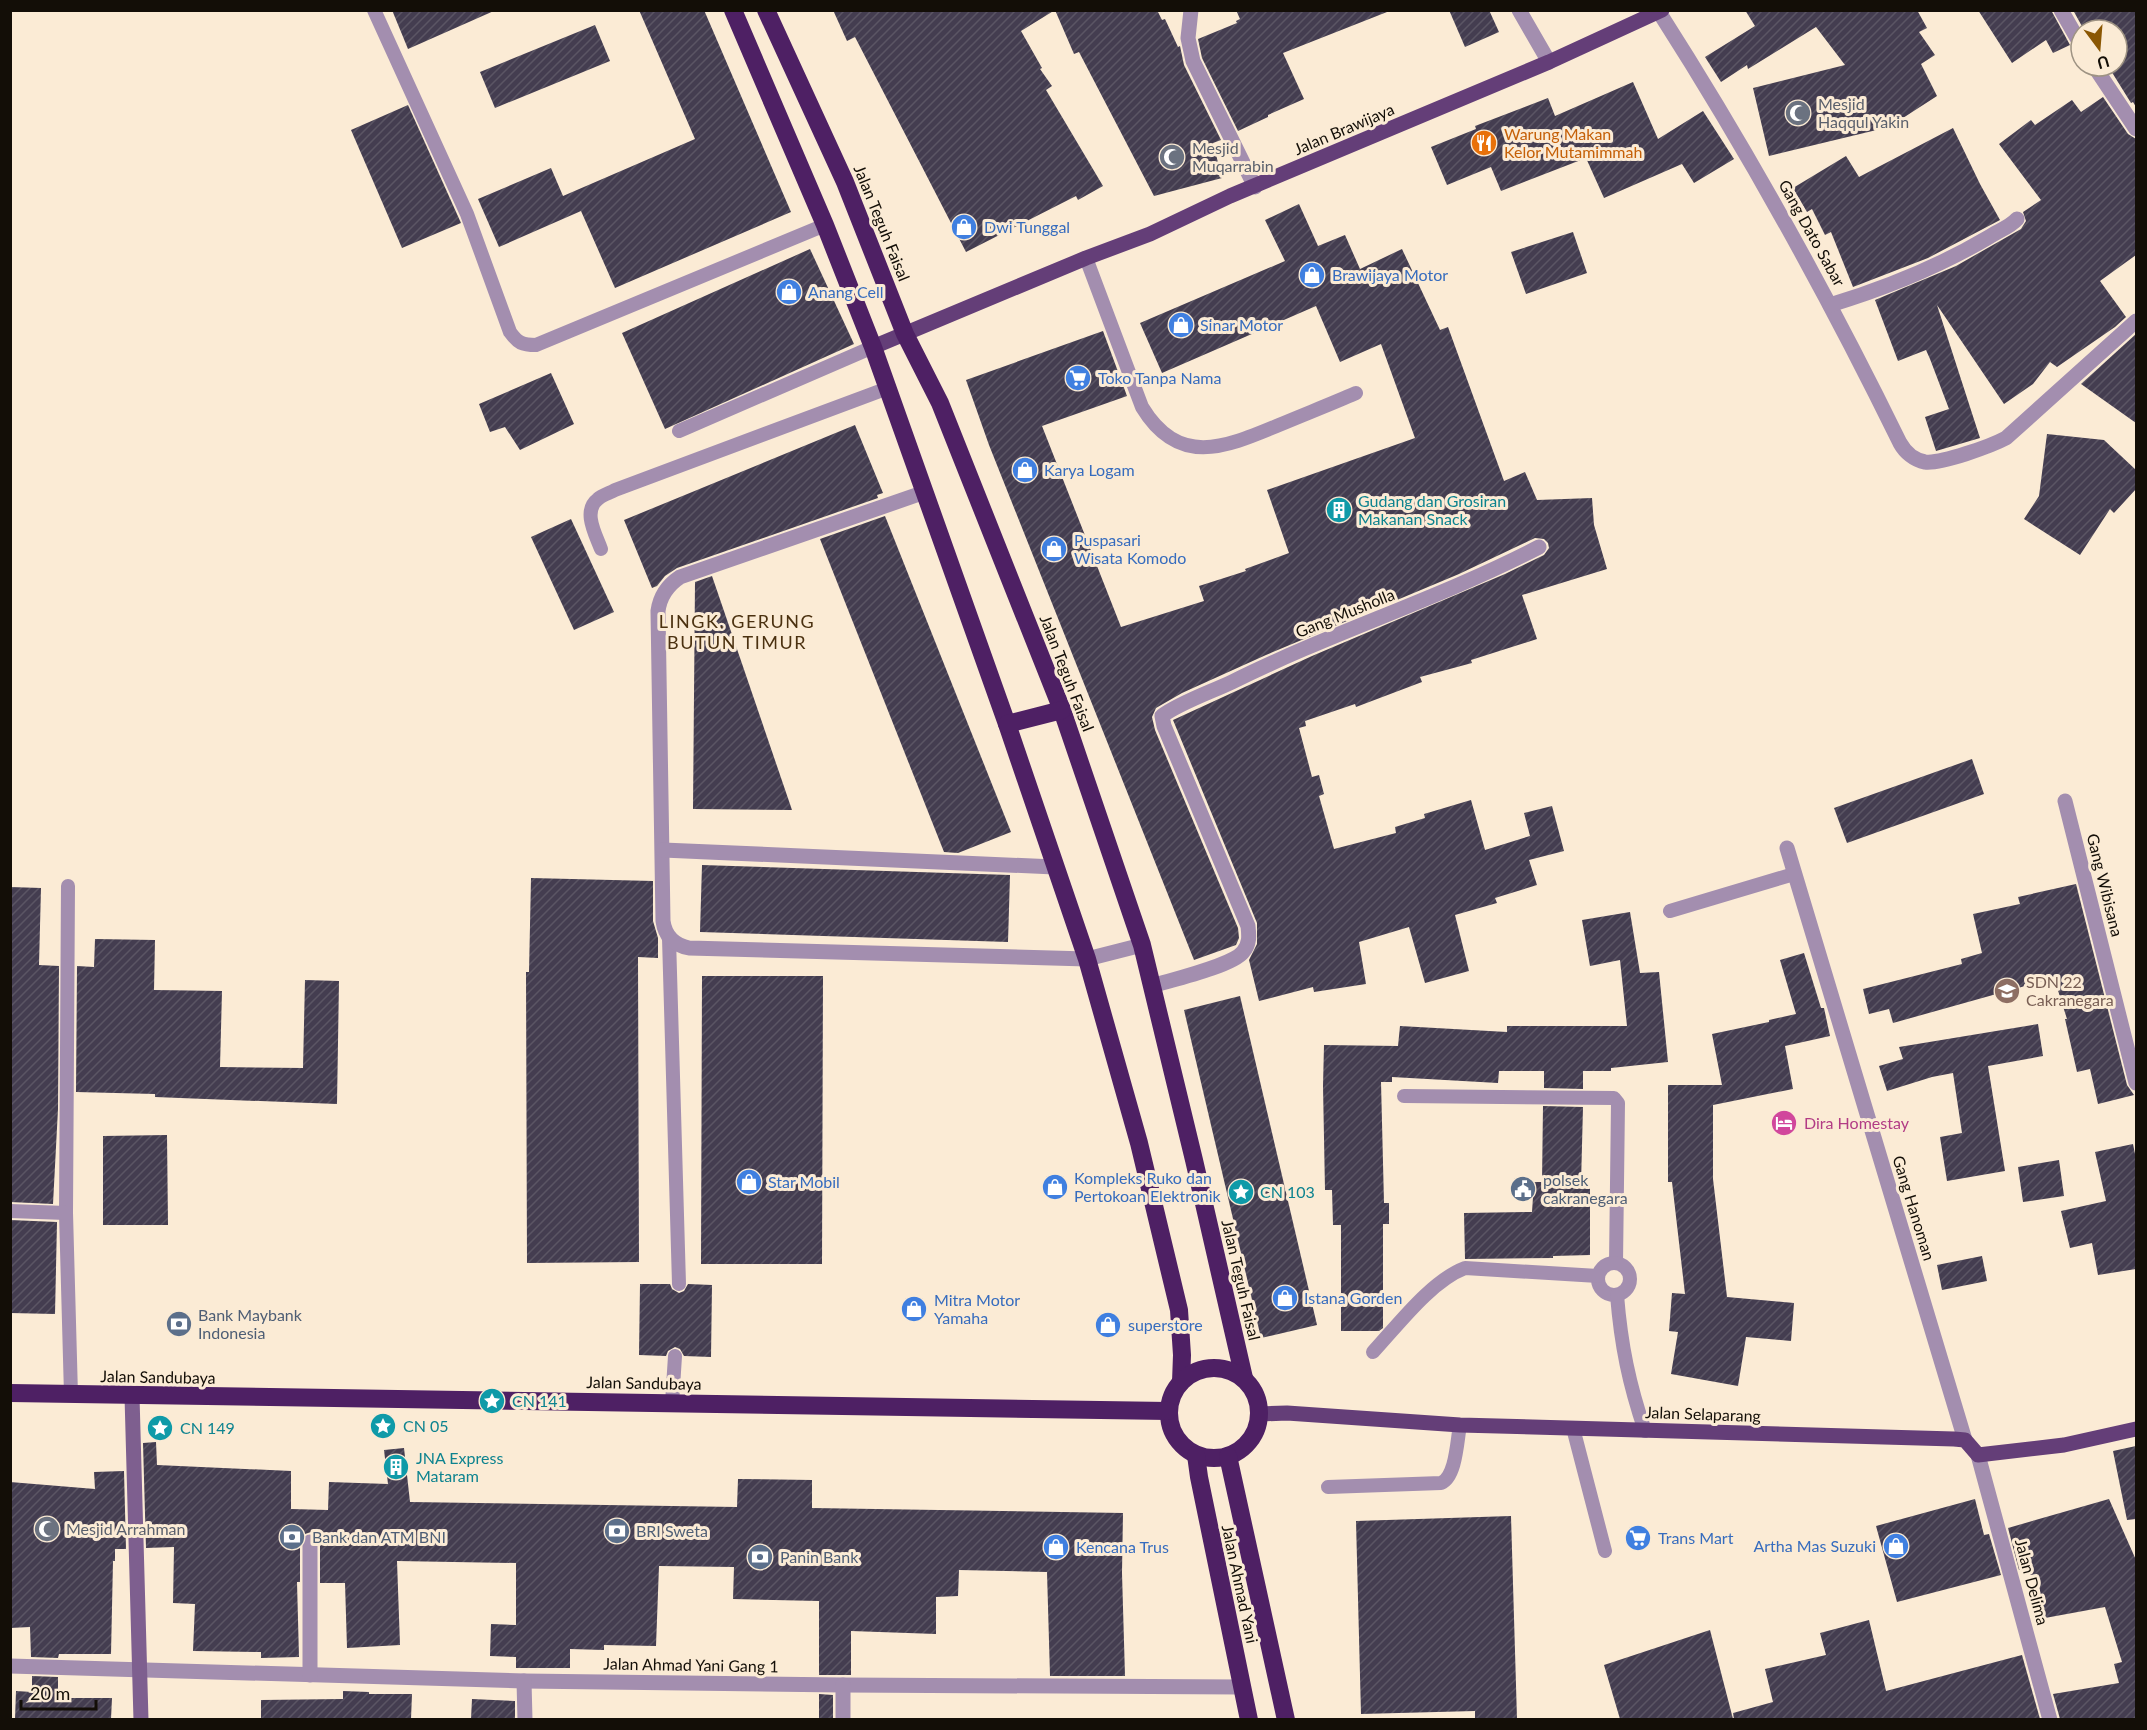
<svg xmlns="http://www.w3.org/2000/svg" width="2147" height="1730" font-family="Lato,sans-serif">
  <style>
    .building { fill: url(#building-hatch) }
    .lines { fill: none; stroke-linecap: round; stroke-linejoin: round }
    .lane { stroke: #a38eaf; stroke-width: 14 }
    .street { stroke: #a38eaf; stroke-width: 15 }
    .secondary { stroke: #7e5f8f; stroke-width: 15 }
    .primary { stroke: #643e78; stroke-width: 15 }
    .highway { stroke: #4e2064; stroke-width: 18 }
    .labels { text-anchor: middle; stroke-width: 6; stroke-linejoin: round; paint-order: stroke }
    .worship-label { font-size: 16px; fill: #5b616d; stroke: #fbebd5; text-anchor: start }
    .street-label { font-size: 16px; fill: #130e07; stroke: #fbebd5 }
    .food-label { font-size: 16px; fill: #c56008; stroke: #fbebd5; text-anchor: start }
    .shop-label { font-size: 16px; fill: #366cbe; stroke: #fbebd5; text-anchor: start }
    .culture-label { font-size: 16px; fill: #0d838f; stroke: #fbebd5; text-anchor: start }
    .education-label { font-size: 16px; fill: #785e54; stroke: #fbebd5; text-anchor: start }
    .hotel-label { font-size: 16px; fill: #b23c85; stroke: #fbebd5; text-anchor: start }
    .service-label { font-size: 16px; fill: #4e5e75; stroke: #fbebd5; text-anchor: start }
    .neighbourhood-label { font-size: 18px; letter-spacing: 1.5px; fill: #4b3110; stroke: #fbebd5 }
  </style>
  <defs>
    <pattern id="building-hatch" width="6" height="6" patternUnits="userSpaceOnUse" patternTransform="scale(1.5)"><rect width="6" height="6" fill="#443d50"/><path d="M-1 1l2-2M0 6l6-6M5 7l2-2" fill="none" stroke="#5b5564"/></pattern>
  </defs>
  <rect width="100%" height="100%" fill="#fbebd5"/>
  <g class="building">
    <path d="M392 10H496L408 49Z"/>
    <path d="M639 10H704L791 212 615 288 581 211 499 247 478 199 551 168 563 196 695 139Z"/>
    <path d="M833 10H1055L1021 31 1042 68 1040 69 1052 86 1046 90 1103 186 1078 200 1076 196 966 252 855 37 847 41Z"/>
    <path d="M1055 10H1157L1162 20 1165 19 1178 47 1180 46 1184 65 1221 140 1213 143 1222 178 1154 196 1079 52 1074 54Z"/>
    <path d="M1236 10H1386L1387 12 1283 53 1304 99 1268 115V117L1238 131 1202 58 1198 39 1237 23 1236 21 1240 19Z"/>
    <path d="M1449 10H1489L1499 32 1465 47Z"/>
    <path d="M1745 10H1917L1927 28 1919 32 1935 55 1921 64 1937 96 1889 127 1769 156 1753 88 1845 65 1816 27 1748 69 1747 65 1721 82 1705 57 1755 26Z"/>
    <path d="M1978 10H2051L2070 45 2053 53 2046 40 2012 63Z"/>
    <path d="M2073 10H2136V107L2133 102 2131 103 2108 66H2117V30H2084Z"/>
    <path d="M595 25 610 61 495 108 480 72Z"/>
    <path d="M1633 82 1658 139 1703 111 1734 159 1694 183 1682 164 1604 198 1586 158 1501 191 1491 167 1447 185 1431 147 1476 129 1475 126 1548 98 1555 116Z"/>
    <path d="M2103 97 2128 134 2136 139V255L2100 281 2126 317 2115 327 2057 367 2050 362 2033 384 2004 404 1937 305 1980 438 1936 451 1925 417 1949 409 1930 359 1926 350 1898 361 1875 300 1956 266 2021 229 2026 221 2023 212 2041 200 1999 144 2031 120 2035 125 2072 100 2081 112Z"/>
    <path d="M408 105 461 223 402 248 351 130Z"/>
    <path d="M1953 128 1980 184 2000 220 1928 258 1853 287 1831 232 1825 235 1812 209 1807 212 1793 188 1846 156 1859 177Z"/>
    <path d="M1299 204 1318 246 1345 235 1360 269 1402 249 1440 330 1448 327 1504 481 1525 472 1537 500 1592 498 1594 525 1607 569 1522 595 1537 639 1471 660 1472 663 1420 677 1422 682 1356 707 1355 704 1305 721 1306 726 1299 728 1312 777 1319 775 1324 794 1319 796 1334 849 1396 833 1395 827 1425 818 1424 814 1471 800 1485 850 1530 836 1524 813 1552 806 1564 851 1529 860 1537 885 1495 898 1497 903 1455 915 1469 971 1425 983 1409 927 1359 942 1366 984 1314 992 1313 987 1259 1001 1249 960 1257 944V923L1173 720 1312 656 1505 574 1544 555 1549 548 1548 543 1544 539 1535 538 1459 574 1266 655 1182 693 1156 708 1152 717 1155 730 1238 928 1239 938 1236 945 1194 960 989 445 966 380 1103 331 1127 396 1042 426 1121 627 1204 601 1199 586 1246 571 1245 569 1289 553 1267 490 1415 438 1381 344 1340 362 1316 306 1162 373 1140 323 1285 261 1265 220Z"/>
    <path d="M1573 232 1587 273 1526 294 1511 252Z"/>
    <path d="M810 249 854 344 665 429 622 333Z"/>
    <path d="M2136 334V423L2081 384Z"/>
    <path d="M551 373 574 424 520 450 505 427 490 432 479 404Z"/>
    <path d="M855 425 883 493 877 495 878 498 677 568 665 576 657 586 652 588 624 520Z"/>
    <path d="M2047 434 2104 440 2136 470V489L2114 513 2110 509 2080 555 2024 519 2039 496Z"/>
    <path d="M885 516 1011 832 958 853 944 852 820 539Z"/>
    <path d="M571 519 614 612 574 630 531 537Z"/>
    <path d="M712 576 792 810 693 809 695 582Z"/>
    <path d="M1972 759 1984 794 1847 843 1834 808Z"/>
    <path d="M702 865 1010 875 1008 942 700 932Z"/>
    <path d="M531 878 653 881V921L658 938V958L638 957 639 1262 527 1263 526 972H529Z"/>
    <path d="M2076 884 2127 1085 2134 1095 2098 1104 2090 1069 2077 1072 2065 1019H2067L2054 978 1893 1023 1889 1009 1869 1014 1863 989 1962 964 1961 959 1982 953 1973 914 2020 904 2018 897Z"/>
    <path d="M10 887 41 888 39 965 59 966 58 1109 53 1204 10 1202Z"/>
    <path d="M1630 912 1640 973 1659 972 1668 1062 1611 1068V1071H1583V1089L1544 1088V1071H1499L1498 1083 1392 1077V1082H1381L1384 1203H1389V1224H1383V1328L1379 1331H1341V1225H1333L1332 1190H1325L1323 1086 1324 1045 1398 1046 1400 1026 1507 1032V1026H1627L1620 960 1590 966 1582 920Z"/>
    <path d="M95 939 155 940 154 990 222 991 220 1067 303 1068 305 980 339 981 337 1104 155 1097V1094L76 1092 77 966 94 967Z"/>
    <path d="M1804 953 1821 1008H1824L1830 1036 1785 1046 1793 1089 1713 1105V1179L1727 1297 1794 1303 1791 1341 1746 1337 1738 1386 1671 1374 1678 1332 1669 1331 1672 1293 1685 1294 1672 1182H1668V1085H1722L1712 1034 1769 1022V1020L1796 1014 1780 960Z"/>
    <path d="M702 976H823L822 1264H701Z"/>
    <path d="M1240 996 1317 1325 1261 1338 1184 1010Z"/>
    <path d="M2038 1024 2043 1056 1988 1066 2005 1171 1947 1181 1940 1137 1962 1133 1953 1073 1932 1077 1887 1091 1879 1066 1903 1059 1899 1047Z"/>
    <path d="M1543 1106 1583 1107 1581 1184H1590V1255L1553 1256V1258L1465 1259 1464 1213 1532 1212 1534 1182H1542Z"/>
    <path d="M167 1135 168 1225H103V1136Z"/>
    <path d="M2133 1144 2136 1159V1269L2098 1275 2092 1243 2070 1248 2061 1211 2106 1201 2095 1152Z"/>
    <path d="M2059 1160 2064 1196 2023 1202 2018 1167Z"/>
    <path d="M10 1220 57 1222 55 1314 10 1313Z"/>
    <path d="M1982 1256 1987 1281 1942 1290 1937 1265Z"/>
    <path d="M640 1284H670L672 1289 679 1293 684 1291 688 1284 712 1285 711 1357 684 1356 680 1349 675 1347 668 1351 666 1356 639 1355Z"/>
    <path d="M156 1442 157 1465 291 1471V1509L328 1510 329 1482 388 1484 384 1450 404 1448 410 1502 737 1507 738 1479 812 1480V1508L1123 1513 1122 1573 1125 1676H1050L1047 1572 959 1570 958 1596 936 1597V1634L851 1631V1675H819V1601L733 1599 734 1567 659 1566 656 1646 604 1645V1650L570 1649V1668H516V1657L490 1656 491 1624 516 1625V1563L397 1561 400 1645 347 1648 345 1583H320V1541L315 1534 311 1532 305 1534 300 1542V1582H297L299 1657 261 1658V1652L193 1651 195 1604 173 1603 174 1547 146 1548 143 1443Z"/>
    <path d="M2136 1446V1519L2127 1520 2113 1451Z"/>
    <path d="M124 1471 126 1549H115V1561H113L111 1654H59L58 1658 31 1657 30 1627 10 1628V1482L95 1489 94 1472Z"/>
    <path d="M1975 1499 1984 1535 1989 1534 2001 1575 1897 1602 1876 1526Z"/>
    <path d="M2109 1499 2136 1560V1719H2060L2053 1694 2119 1683 2114 1664 2122 1662 2105 1607 2045 1618 2037 1574 2030 1575 2028 1568 2019 1570 2008 1528Z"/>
    <path d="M1511 1516 1517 1719H1475V1711L1361 1714 1356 1521Z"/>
    <path d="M1869 1620 1886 1691 2022 1655 2040 1719H1734L1733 1713 1773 1702 1765 1669 1826 1655 1820 1633Z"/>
    <path d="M1710 1630 1733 1719H1620L1604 1665Z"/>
    <path d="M32 1676 58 1677V1698H112L111 1719H15L16 1691 32 1692Z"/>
    <path d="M343 1691 369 1692V1694H412L411 1719H261V1700L343 1699Z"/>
    <path d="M819 1694 833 1695V1719H819Z"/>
    <path d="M472 1699 515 1701V1719H471Z"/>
  </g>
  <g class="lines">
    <g class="lane">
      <path d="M374 10 467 214 510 332C518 343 522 345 536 345L825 225"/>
      <path d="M1086 258 1142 407C1179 468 1226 447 1279 425 1305 414 1331 404 1356 393"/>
      <path d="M679 431 873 347"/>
      <path d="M601 549C596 535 582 511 598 499 602 495 610 493 615 490L888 388"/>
      <path d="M68 886 66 1213 71 1395"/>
      <path d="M1670 911 1794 874"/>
      <path d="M669 938 679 1284"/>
      <path d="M1404 1096 1614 1098 1618 1103 1616 1263"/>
      <path d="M10 1211 66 1213"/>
      <circle cx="1614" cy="1279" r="16"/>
      <path d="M1617 1295C1621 1345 1629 1384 1645 1431"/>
      <path d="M1373 1352C1398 1325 1431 1281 1465 1268L1598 1276"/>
      <path d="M672 1403 675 1356"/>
      <path d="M1573 1428 1605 1551"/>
      <path d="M1328 1487 1441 1483C1456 1477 1457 1441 1460 1425"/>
    </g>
    <g class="street">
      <path d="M1191 10 1188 38 1193 61 1255 187"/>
      <path d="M1519 10 1549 62"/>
      <path d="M2061 10 2081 45"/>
      <path d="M1659 12C1748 151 1827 294 1900 443 1905 452 1914 460 1925 462 1941 464 1991 446 2006 438L2136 321"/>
      <path d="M2094 66 2136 129"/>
      <path d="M1830 305C1886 288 1940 266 1989 237 1998 231 2010 227 2017 219"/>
      <path d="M925 492 680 577C668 585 660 596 658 611L663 921C665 936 674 945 689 948L1087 959 1142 945"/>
      <path d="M2065 801 2136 1083"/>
      <path d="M1787 848 1965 1440"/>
      <path d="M663 850 1055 867"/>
      <path d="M1152 986C1171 980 1232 966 1243 952 1250 944 1249 935 1248 926L1164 726 1162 716C1179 703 1211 692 1232 682 1332 632 1439 599 1539 547"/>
      <path d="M1978 1455 2050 1720"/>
      <path d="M10 1666 524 1681 843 1685 1241 1687"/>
      <path d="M310 1675V1542"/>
      <path d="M524 1681 525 1720"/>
      <path d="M843 1685V1720"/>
    </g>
    <path class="secondary" d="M132 1396 141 1720"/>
    <g class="primary">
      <path d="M873 347 1086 258 1150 234 1230 196 1549 62 1662 10"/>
      <path d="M1260 1414 1287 1413 1460 1425 1954 1439 1965 1440 1978 1455 2064 1445 2136 1429"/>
    </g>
    <g class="highway">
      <path d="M733 10 825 225 873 347 1007 724 1087 959 1139 1143 1179 1310 1182 1355 1181 1382"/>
      <path d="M766 10 845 182 905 334 940 403 1062 710 1142 945 1194 1160 1244 1378"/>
      <path d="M1007 724 1062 710"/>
      <circle cx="1214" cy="1413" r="45"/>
      <path d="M10 1393 1168 1411"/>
      <path d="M1196 1455 1199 1477 1249 1720"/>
      <path d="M1228 1456 1286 1720"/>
    </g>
  </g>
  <defs>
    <g id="mosque-disc" transform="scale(1.35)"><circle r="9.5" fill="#6b7280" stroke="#fbebd5"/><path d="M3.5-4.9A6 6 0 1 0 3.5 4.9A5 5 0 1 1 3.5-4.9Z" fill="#fff"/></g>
    <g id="restaurant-disc" transform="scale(1.35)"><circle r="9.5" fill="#e8710a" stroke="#fbebd5"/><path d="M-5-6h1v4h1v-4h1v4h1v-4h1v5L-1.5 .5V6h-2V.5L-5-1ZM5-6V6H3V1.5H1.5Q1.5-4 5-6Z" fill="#fff"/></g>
    <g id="shop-disc" transform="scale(1.35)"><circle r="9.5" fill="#3f7fe0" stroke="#fbebd5"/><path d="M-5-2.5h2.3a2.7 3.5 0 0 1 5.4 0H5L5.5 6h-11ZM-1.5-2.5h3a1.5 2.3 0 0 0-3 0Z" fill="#fff"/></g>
    <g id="supermarket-disc" transform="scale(1.35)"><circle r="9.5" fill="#3f7fe0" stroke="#fbebd5"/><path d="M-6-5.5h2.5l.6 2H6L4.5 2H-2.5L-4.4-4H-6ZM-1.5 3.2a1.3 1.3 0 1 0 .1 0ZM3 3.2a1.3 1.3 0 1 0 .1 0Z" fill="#fff"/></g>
    <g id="building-disc" transform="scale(1.35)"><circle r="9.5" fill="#0f9aa8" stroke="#fbebd5"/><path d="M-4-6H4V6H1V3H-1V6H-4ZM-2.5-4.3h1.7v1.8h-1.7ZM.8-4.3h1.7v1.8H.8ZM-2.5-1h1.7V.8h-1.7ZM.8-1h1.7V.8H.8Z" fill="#fff"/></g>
    <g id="school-disc" transform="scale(1.35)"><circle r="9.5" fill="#8d6e63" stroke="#fbebd5"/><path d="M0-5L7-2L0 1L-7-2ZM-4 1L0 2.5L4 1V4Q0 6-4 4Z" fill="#fff"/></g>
    <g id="hotel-disc" transform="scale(1.35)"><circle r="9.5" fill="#d1479c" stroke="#fbebd5"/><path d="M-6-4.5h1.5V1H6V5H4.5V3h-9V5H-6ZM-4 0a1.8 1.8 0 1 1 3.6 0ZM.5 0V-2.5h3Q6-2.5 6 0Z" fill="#fff"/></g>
    <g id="civic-disc" transform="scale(1.35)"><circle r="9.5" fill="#5c6f8a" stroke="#fbebd5"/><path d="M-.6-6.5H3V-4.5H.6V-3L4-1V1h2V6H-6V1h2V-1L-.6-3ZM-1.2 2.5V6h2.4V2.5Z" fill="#fff"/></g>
    <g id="sight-disc" transform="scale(1.35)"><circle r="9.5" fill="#0f9aa8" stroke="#fbebd5"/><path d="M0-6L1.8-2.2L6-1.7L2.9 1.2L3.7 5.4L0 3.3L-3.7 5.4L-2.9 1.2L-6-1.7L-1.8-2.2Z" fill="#fff"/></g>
    <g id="bank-disc" transform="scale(1.35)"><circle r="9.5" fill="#5c6f8a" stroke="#fbebd5"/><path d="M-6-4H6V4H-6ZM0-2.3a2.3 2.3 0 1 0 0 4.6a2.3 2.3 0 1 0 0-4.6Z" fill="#fff"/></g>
  </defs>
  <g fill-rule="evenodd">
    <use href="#mosque-disc" x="1798" y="113"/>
    <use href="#restaurant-disc" x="1484" y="143"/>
    <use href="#mosque-disc" x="1172" y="157"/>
    <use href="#shop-disc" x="964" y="227"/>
    <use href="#shop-disc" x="1312" y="275"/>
    <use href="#shop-disc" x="789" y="292"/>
    <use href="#shop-disc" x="1181" y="325"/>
    <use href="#supermarket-disc" x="1078" y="378"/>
    <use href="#shop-disc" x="1025" y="470"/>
    <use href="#building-disc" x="1339" y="510"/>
    <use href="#shop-disc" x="1054" y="549"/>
    <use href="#school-disc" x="2007" y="991"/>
    <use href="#hotel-disc" x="1784" y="1123"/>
    <use href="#shop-disc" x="749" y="1182"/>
    <use href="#shop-disc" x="1055" y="1187"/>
    <use href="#civic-disc" x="1523" y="1189"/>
    <use href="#sight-disc" x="1241" y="1192"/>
    <use href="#shop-disc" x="1285" y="1298"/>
    <use href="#shop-disc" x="914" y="1309"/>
    <use href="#bank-disc" x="179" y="1324"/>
    <use href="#shop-disc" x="1108" y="1325"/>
    <use href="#sight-disc" x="492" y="1401"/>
    <use href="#sight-disc" x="383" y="1426"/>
    <use href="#sight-disc" x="160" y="1428"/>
    <use href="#building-disc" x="396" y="1467"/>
    <use href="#mosque-disc" x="47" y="1529"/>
    <use href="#bank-disc" x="617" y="1531"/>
    <use href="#bank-disc" x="292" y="1537"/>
    <use href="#supermarket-disc" x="1638" y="1538"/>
    <use href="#shop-disc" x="1896" y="1546"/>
    <use href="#shop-disc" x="1056" y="1547"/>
    <use href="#bank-disc" x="760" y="1557"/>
  </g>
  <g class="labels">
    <g class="worship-label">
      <text x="1818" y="110">Mesjid<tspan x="1818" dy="18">Haqqul Yakin</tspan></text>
      <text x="1192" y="154">Mesjid<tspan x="1192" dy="18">Muqarrabin</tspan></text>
      <text x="66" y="1535">Mesjid Arrahman</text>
    </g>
    <g class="street-label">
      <text transform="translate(1344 129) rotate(-23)" y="6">Jalan Brawijaya</text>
      <text transform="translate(882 223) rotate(68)" y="6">Jalan Teguh Faisal</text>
      <text transform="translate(1812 233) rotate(61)" y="6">Gang Dato Sabar</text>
      <text transform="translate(1345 613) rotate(-22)" y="6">Gang Musholla</text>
      <text transform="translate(1067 673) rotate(69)" y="6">Jalan Teguh Faisal</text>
      <text transform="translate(2105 885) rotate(76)" y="6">Gang Wibisana</text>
      <text transform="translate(1914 1208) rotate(73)" y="6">Gang Hanoman</text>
      <text transform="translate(1241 1280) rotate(77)" y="6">Jalan Teguh Faisal</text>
      <text transform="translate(158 1377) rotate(1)" y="6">Jalan Sandubaya</text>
      <text transform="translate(644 1383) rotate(1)" y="6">Jalan Sandubaya</text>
      <text transform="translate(1703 1414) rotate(2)" y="6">Jalan Selaparang</text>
      <text transform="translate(2032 1582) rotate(75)" y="6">Jalan Delima</text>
      <text transform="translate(1240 1584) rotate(78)" y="6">Jalan Ahmad Yani</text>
      <text transform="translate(691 1665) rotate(1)" y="6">Jalan Ahmad Yani Gang 1</text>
    </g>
    <g class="food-label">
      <text x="1504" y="140">Warung Makan<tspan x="1504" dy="18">Kelor Mutamimmah</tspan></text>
    </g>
    <g class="shop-label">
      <text x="984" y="233">Dwi Tunggal</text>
      <text x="1332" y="281">Brawijaya Motor</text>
      <text x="808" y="298">Anang Cell</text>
      <text x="1200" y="331">Sinar Motor</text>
      <text x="1098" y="384">Toko Tanpa Nama</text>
      <text x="1044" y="476">Karya Logam</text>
      <text x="1074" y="546">Puspasari<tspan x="1074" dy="18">Wisata Komodo</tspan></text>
      <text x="1074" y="1184">Kompleks Ruko dan<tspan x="1074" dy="18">Pertokoan Elektronik</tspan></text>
      <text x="768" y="1188">Star Mobil</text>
      <text x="1304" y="1304">Istana Gorden</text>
      <text x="934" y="1306">Mitra Motor<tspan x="934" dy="18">Yamaha</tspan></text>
      <text x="1128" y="1331">superstore</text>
      <text x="1658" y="1544">Trans Mart</text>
      <text x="1876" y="1552" text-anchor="end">Artha Mas Suzuki</text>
      <text x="1076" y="1553">Kencana Trus</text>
    </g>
    <g class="culture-label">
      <text x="1358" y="507">Gudang dan Grosiran<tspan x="1358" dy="18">Makanan Snack</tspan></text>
      <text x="1260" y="1198">CN 103</text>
      <text x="512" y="1407">CN 141</text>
      <text x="403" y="1432">CN 05</text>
      <text x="180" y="1434">CN 149</text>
      <text x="416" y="1464">JNA Express<tspan x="416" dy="18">Mataram</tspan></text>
    </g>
    <g class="education-label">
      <text x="2026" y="988">SDN 22<tspan x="2026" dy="18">Cakranegara</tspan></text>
    </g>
    <g class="hotel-label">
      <text x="1804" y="1129">Dira Homestay</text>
    </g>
    <g class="service-label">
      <text x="1543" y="1186">polsek<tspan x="1543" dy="18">cakranegara</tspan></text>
      <text x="198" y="1321">Bank Maybank<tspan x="198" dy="18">Indonesia</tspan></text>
      <text x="636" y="1537">BRI Sweta</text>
      <text x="312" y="1543">Bank dan ATM BNI</text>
      <text x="780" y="1563">Panin Bank</text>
    </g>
    <g class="neighbourhood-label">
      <text x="737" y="628">LINGK. GERUNG<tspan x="737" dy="21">BUTUN TIMUR</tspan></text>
    </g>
  </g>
  <rect width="2147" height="1730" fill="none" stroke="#130e07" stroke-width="24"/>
  <g transform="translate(2099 48) rotate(164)"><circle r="28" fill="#fbebd5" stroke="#9e9383" stroke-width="1.5"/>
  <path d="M0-4.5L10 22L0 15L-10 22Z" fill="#8b5703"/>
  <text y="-9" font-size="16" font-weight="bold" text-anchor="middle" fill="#130e07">U</text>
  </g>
  <path d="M21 1700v9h75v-9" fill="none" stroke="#130e07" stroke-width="3"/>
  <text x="30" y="1700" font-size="18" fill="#130e07" stroke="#fbebd5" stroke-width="4.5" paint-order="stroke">20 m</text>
</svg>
